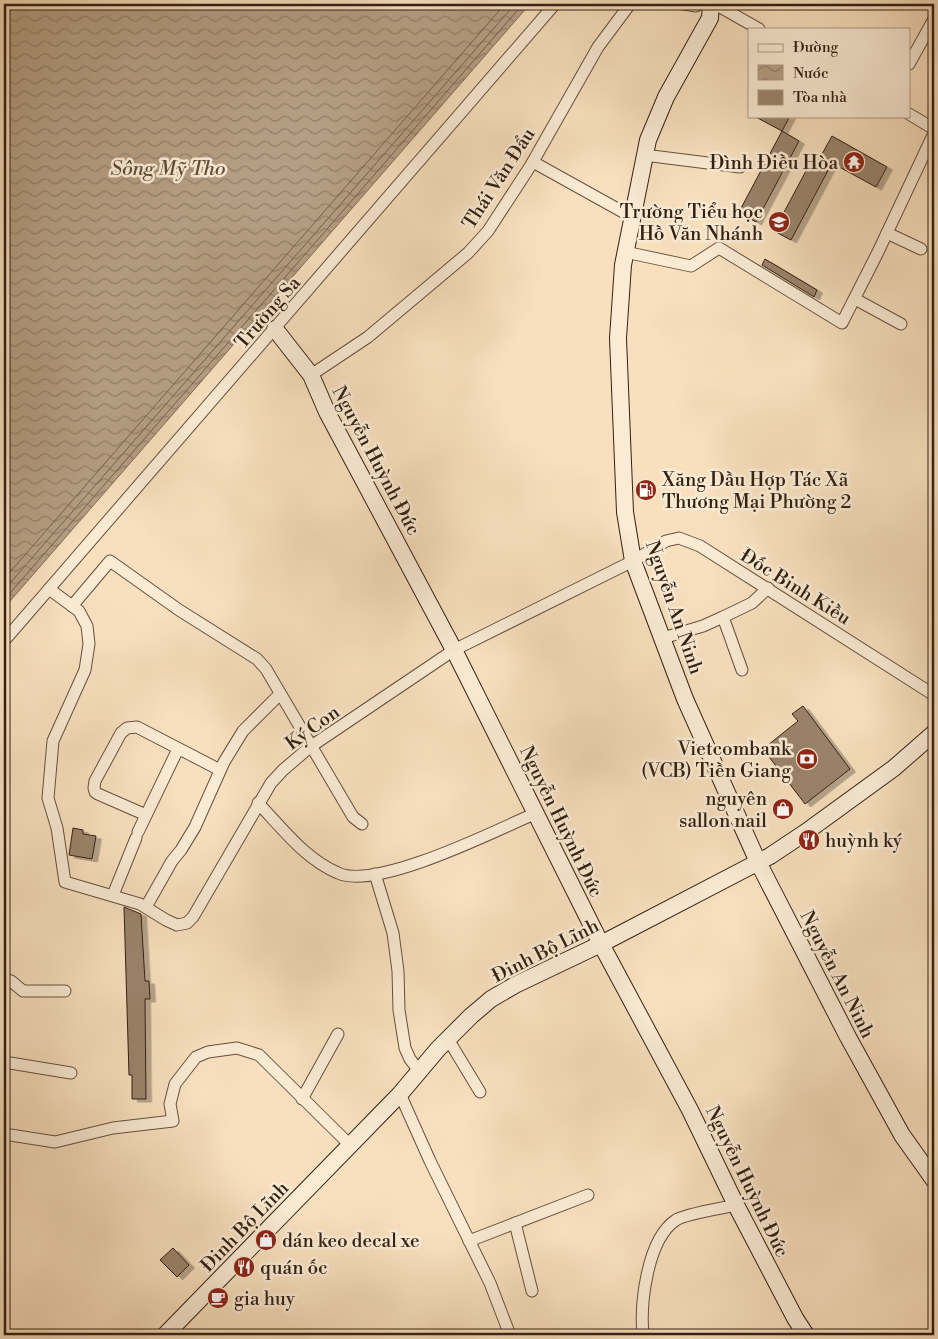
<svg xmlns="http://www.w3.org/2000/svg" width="938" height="1339" font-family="'Libre Bodoni',serif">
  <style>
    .water { fill: url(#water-waves); stroke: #816c57 }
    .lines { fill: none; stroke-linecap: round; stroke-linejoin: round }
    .shore { stroke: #74604c; stroke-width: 1 }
    .building { fill: #9a846c; stroke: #342013; filter: url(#shadow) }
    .street-casing { stroke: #65503e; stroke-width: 13 }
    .secondary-casing { stroke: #342013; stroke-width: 18 }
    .street { stroke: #faebd5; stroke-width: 11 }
    .secondary { stroke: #faebd5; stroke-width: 16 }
    .labels { text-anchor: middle; stroke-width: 5; stroke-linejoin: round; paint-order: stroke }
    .poi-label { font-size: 19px; fill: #342013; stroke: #faebd5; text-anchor: start }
    .street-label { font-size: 19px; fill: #342013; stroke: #faebd5 }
    .water-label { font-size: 20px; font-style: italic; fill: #614c3b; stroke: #faebd5 }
  </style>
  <defs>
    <pattern id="water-waves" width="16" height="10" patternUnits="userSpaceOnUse" patternTransform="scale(1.25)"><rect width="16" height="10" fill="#b59f84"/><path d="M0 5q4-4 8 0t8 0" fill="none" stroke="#94816b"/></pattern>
    <filter id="shadow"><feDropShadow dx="5.5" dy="3" stdDeviation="0" flood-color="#0004"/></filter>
  </defs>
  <rect width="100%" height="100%" fill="#f8e0be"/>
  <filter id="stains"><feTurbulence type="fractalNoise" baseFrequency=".004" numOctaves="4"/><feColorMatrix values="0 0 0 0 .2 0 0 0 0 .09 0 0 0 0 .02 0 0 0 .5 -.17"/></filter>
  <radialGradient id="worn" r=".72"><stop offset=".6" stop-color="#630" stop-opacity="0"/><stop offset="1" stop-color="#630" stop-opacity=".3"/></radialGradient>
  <path class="water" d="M4 4H530L4 608Z"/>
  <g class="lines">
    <g class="shore">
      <path d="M4 579 505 4"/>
      <path d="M4 590 515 4"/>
      <path d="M4 600 523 4"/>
    </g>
  </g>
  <g class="building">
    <path d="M754 116H790L782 131Z"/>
    <path d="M782 131 799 141 756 222 739 212Z"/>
    <path d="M832 136 887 167 876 187 832 163 791 240 774 231 807 169 812 172Z"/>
    <path d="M765 259 817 290 814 297 762 265Z"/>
    <path d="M803 706 850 769 805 804 763 749 798 721 792 714Z"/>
    <path d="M73 828 83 830V834L96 836 92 859 69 855Z"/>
    <path d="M124 907 141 914 145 981H149L150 999H145L146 1099H132V1075H129Z"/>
    <path d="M173 1248 189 1265 177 1277 160 1260Z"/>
  </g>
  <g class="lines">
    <g class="street-casing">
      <g id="street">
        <path d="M684 4 696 6 699 4"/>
        <path d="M715 4 759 29"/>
        <path d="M909 64 934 19"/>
        <path d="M909 114 934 129"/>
        <path d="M644 155 740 167"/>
        <path d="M533 162 632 217"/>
        <path d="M887 233 921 249"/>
        <path d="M625 252 691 266 719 248 842 323 878 252 934 133"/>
        <path d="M855 299 901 324"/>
        <path d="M311 375 368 337 468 253 488 231 531 165 598 47 630 4"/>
        <path d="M49 589 79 611 87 626 89 644 85 670 53 741 48 798 57 828 65 882 140 904 166 920 177 925 187 923 193 917 271 783 283 770 310 747 454 650 633 561 666 541 679 538 700 546 934 695"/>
        <path d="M72 606 110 561 179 610 257 659 266 669 353 817 362 824"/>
        <path d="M723 617 742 670"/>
        <path d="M663 638 703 626 723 617 752 603 768 588"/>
        <path d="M4 641 555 4"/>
        <path d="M258 803C282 828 305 859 338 873 376 891 497 830 536 813"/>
        <path d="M146 815 98 794 95 792 94 788 95 781 121 733 127 728 137 727 220 770"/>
        <path d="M138 832 178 749"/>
        <path d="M375 874 393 933 398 971 399 1010 405 1048 410 1059 419 1071"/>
        <path d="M113 895 136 838"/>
        <path d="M146 907 172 861 181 850 195 827 224 762 243 731 280 694"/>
        <path d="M4 979 11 981 23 991H65"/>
        <path d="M448 1039 480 1092"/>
        <path d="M4 1062 71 1073"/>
        <path d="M400 1094 430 1161 490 1283 510 1335"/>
        <path d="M302 1099 338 1034"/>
        <path d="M4 1134 55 1142 113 1128 173 1121 170 1104 175 1084 196 1057 208 1052 237 1048 259 1055 350 1145"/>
        <path d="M515 1223 532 1291"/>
        <path d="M469 1241 588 1195"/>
        <path d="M643 1335C640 1304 647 1239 676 1220 684 1214 723 1208 736 1205"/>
      </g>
    </g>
    <g class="secondary-casing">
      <g id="secondary">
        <path d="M711 4 710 18 666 97 648 140 623 265 618 338 625 512 633 561 685 699 758 862 848 1037 902 1135 934 1180"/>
        <path d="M275 329 311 375 327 412 454 650 601 944 690 1110 736 1205 795 1318 806 1335"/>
        <path d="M165 1335 400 1094 438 1049 471 1016 491 999 515 985 601 944 770 856 806 832 894 768 934 733"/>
      </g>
    </g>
    <use href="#street" class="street"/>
    <use href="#secondary" class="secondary"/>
  </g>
  <defs>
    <g id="temple-disc" transform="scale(1.125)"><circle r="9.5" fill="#8f2418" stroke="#faebd5"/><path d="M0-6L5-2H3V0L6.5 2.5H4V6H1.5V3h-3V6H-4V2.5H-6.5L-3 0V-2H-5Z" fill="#fff"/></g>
    <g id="school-disc" transform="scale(1.125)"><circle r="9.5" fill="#8f2418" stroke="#faebd5"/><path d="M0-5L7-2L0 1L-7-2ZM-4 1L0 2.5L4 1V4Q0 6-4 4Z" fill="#fff"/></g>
    <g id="fuel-disc" transform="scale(1.125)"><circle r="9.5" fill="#8f2418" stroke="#faebd5"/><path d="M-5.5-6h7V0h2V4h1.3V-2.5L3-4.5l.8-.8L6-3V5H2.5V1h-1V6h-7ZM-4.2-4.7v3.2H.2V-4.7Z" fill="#fff"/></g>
    <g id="bank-disc" transform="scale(1.125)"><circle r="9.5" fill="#8f2418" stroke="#faebd5"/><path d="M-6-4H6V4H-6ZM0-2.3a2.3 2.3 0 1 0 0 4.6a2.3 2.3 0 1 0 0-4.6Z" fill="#fff"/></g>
    <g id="shop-disc" transform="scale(1.125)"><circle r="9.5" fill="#8f2418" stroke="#faebd5"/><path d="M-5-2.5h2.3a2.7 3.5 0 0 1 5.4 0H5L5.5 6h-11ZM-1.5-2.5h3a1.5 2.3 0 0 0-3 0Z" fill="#fff"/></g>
    <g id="restaurant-disc" transform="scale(1.125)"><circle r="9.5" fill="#8f2418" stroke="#faebd5"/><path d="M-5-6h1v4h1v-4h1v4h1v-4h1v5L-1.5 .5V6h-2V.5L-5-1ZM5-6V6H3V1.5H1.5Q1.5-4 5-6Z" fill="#fff"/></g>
    <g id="cafe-disc" transform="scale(1.125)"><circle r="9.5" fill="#8f2418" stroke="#faebd5"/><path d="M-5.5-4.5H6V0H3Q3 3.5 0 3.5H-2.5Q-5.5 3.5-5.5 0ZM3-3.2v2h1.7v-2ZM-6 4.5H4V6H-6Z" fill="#fff"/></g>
  </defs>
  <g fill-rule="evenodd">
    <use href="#temple-disc" x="854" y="162"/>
    <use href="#school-disc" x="779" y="222"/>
    <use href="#fuel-disc" x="646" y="490"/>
    <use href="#bank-disc" x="807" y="759"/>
    <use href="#shop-disc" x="783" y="809"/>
    <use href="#restaurant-disc" x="809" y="840"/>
    <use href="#shop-disc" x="266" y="1240"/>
    <use href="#restaurant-disc" x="244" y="1267"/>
    <use href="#cafe-disc" x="218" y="1298"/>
  </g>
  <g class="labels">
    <g class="poi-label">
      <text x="838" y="169" text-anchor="end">Đình Điều Hòa</text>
      <text x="763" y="218" text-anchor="end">Trường Tiểu học<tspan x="763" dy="22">Hồ Văn Nhánh</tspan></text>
      <text x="662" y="486">Xăng Dầu Hợp Tác Xã<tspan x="662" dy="22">Thương Mại Phường 2</tspan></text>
      <text x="791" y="755" text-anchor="end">Vietcombank<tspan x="791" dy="22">(VCB) Tiền Giang</tspan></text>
      <text x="767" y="805" text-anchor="end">nguyên<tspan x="767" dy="22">sallon nail</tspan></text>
      <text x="825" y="847">huỳnh ký</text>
      <text x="282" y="1247">dán keo decal xe</text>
      <text x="260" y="1274">quán ốc</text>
      <text x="234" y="1305">gia huy</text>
    </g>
    <g class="street-label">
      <text transform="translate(498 178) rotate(-57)" y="7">Thái Văn Đẩu</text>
      <text transform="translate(267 312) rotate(-49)" y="7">Trường Sa</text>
      <text transform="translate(377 460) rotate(62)" y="7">Nguyễn Huỳnh Đức</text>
      <text transform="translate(796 586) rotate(32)" y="7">Đốc Binh Kiều</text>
      <text transform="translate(675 607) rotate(71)" y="7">Nguyễn An Ninh</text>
      <text transform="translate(312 727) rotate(-36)" y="7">Ký Con</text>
      <text transform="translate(562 821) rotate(64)" y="7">Nguyễn Huỳnh Đức</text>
      <text transform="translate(545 950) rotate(-27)" y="7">Đinh Bộ Lĩnh</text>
      <text transform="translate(838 974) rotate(63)" y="7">Nguyễn An Ninh</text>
      <text transform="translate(748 1181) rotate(64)" y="7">Nguyễn Huỳnh Đức</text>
      <text transform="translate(244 1226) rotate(-46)" y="7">Đinh Bộ Lĩnh</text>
    </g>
    <g class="water-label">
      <text x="168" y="175">Sông Mỹ Tho</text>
    </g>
  </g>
  <rect width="938" height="1339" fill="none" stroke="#f8e0be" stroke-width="20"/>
  <rect x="5" y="5" width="928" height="1329" fill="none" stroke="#342013" stroke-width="2.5"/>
  <rect x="10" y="10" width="918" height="1319" fill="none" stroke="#342013"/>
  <rect x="748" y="28" width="162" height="90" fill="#faebd5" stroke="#ab9a87"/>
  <rect x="758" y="44" width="25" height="8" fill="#faebd5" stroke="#ab9a87"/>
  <text x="793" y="52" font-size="15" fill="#342013">Đường</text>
  <rect x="758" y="65" width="25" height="15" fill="url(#water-waves)" stroke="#ab9a87"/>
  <text x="793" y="78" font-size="15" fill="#342013">Nước</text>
  <rect x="758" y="90" width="25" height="15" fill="#9a846c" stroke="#ab9a87"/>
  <text x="793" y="102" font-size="15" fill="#342013">Tòa nhà</text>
  <rect width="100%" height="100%" filter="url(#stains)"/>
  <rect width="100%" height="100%" fill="url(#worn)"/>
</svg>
